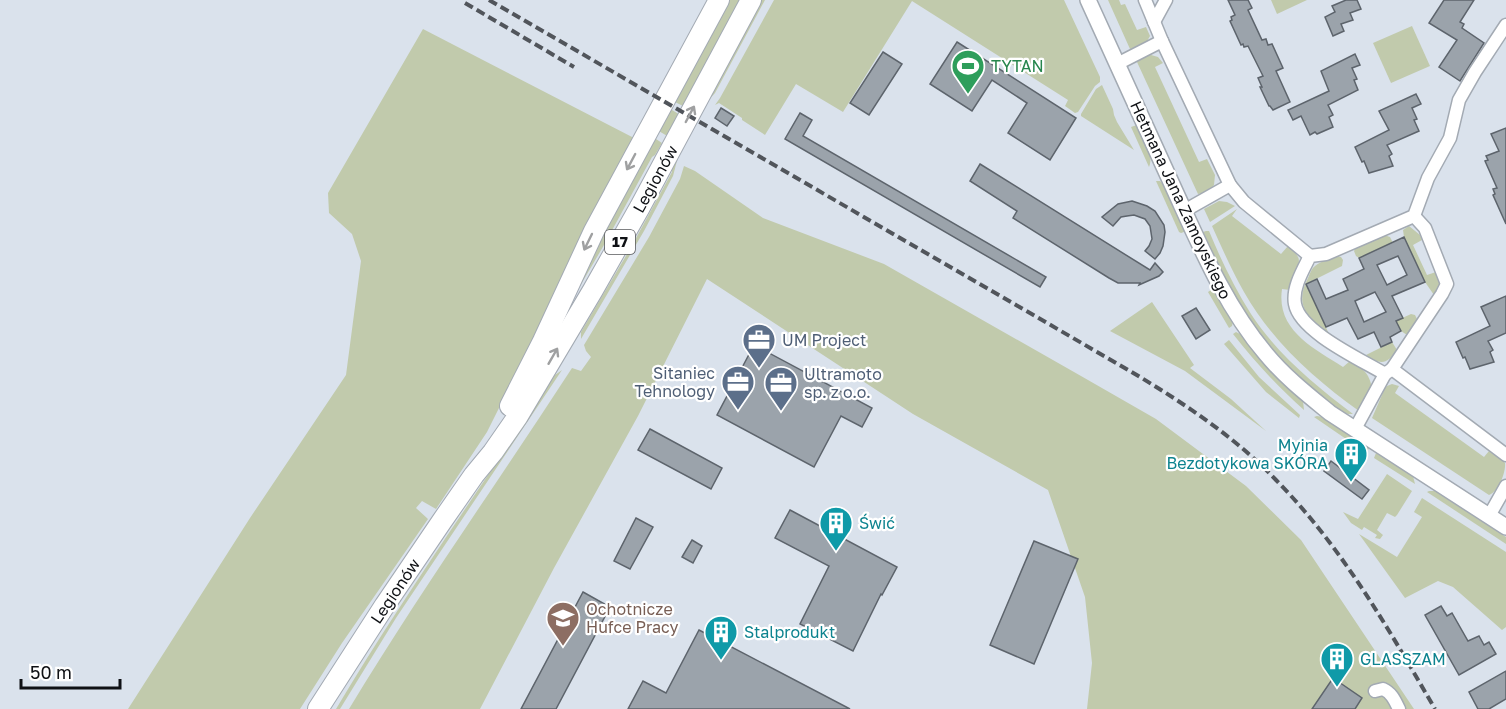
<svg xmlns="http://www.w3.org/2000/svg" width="1506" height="709" font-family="'Golos Text',sans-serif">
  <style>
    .green { fill: #c1caac }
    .building { fill: #9ba3ab; stroke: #5d646c; stroke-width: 1.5; fill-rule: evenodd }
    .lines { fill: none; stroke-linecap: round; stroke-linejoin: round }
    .minor-casing { stroke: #a3aab3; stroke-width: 15 }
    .tertiary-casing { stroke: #a3aab3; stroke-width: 18 }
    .trunk-casing { stroke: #a3aab3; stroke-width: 22 }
    .minor { stroke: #fff; stroke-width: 12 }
    .tertiary { stroke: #fff; stroke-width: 15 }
    .trunk { stroke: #fff; stroke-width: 20 }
    .rail { stroke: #51555b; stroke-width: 4; stroke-dasharray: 9 4.5; stroke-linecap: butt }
    .oneway { stroke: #9fa0a1 }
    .labels { text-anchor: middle; stroke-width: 4.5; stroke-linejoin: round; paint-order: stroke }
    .shield { fill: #fff; stroke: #57585b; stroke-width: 1.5 }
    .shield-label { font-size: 15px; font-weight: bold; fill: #0f1115 }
    .leisure-label { font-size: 16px; fill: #27864d; stroke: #fff; text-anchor: start }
    .street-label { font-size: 16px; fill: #0f1115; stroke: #fff }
    .service-label { font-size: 16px; fill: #4e5e75; stroke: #fff; text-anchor: start }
    .culture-label { font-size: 16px; fill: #0d838f; stroke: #fff; text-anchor: start }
    .education-label { font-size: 16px; fill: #785e54; stroke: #fff; text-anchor: start }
  </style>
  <rect width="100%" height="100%" fill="#dae2ec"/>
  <g class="green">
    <path d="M727 0H742L685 107 673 101Z"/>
    <path d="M760 0H765L715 93 707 102Z"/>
    <path d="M774 0H1064L1100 77V82L1095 86 1078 112 1075 113 1065 106 1068 100 912 1 843 112 796 84 765 135 742 120V118L719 103 715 105 720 98Z"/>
    <path d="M1108 0H1119L1121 5 1125 4 1137 30 1146 27 1150 36 1146 43 1130 49Z"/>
    <path d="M1271 0H1307L1277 14Z"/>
    <path d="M1412 26 1430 66 1391 83 1373 43Z"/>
    <path d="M423 29 634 138 487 432 436 509 422 501 416 508 428 519 342 643 300 709H128L250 518 346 375 361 261 352 234 329 213 328 193Z"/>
    <path d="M1151 55 1158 57 1163 63 1155 67 1199 162 1207 159 1215 175 1214 185C1211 190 1205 193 1198 194L1137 62 1143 57Z"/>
    <path d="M1102 85 1113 109 1114 115 1117 122 1134 150 1081 116V114L1096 89Z"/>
    <path d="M669 108 680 115 669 137 657 130Z"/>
    <path d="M1137 125C1142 136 1155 155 1149 167L1131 127Z"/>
    <path d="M653 137 662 143 655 155 652 157 604 245 552 334Z"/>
    <path d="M679 153 673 176 644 231 581 339V332L630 249 672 172V163Z"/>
    <path d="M684 166 695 171 763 218 884 264 1081 376 1156 419 1246 486 1301 540 1414 709H1087L1092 663 1085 597 1048 490 913 414 707 279 638 416 554 568 480 709H349C419 593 498 482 572 368L581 371 591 357 586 351 584 345 649 237 680 179Z"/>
    <path d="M1156 181H1160L1164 185 1184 230V232L1181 233 1179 232Z"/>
    <path d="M1219 201 1227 202 1235 206 1210 222 1204 209Z"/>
    <path d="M1237 209 1232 216 1281 254 1288 246C1291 249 1296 253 1298 257 1302 263 1292 282 1290 290L1282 289C1276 330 1313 348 1343 367L1350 361C1363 369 1369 372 1372 388L1359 411C1313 378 1272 341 1244 292 1232 271 1222 248 1212 226Z"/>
    <path d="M1409 226 1420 235 1422 240 1413 245 1427 275 1436 272C1441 283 1441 285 1434 295L1425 282 1404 237 1403 230Z"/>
    <path d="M1206 231H1209C1221 260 1234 287 1251 314 1277 354 1315 385 1353 414H1348L1342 412C1326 400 1309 388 1295 375 1252 334 1228 285 1203 232Z"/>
    <path d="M1384 235 1390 237 1393 243 1359 258 1356 256 1354 251 1356 247Z"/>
    <path d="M1337 256 1341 257 1343 260 1342 266 1306 284 1329 334C1307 318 1294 305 1308 278 1310 274 1311 269 1315 266 1321 261 1330 259 1337 256Z"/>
    <path d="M1211 290 1214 292 1233 322 1232 326 1229 328 1208 292Z"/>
    <path d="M1152 302 1194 365 1190 368 1231 399 1266 431 1185 371 1110 331Z"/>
    <path d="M1411 314 1415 315 1417 319 1407 335 1401 331 1396 321Z"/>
    <path d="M1236 332 1240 334 1269 369 1303 401 1304 410C1278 387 1255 362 1233 334Z"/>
    <path d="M1229 340 1259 377 1300 415 1299 418 1266 392 1224 344Z"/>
    <path d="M1392 342 1397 350C1387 365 1380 365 1366 355Z"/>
    <path d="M562 370 396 618 340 709H336C404 595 482 486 555 375Z"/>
    <path d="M1392 384 1399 386 1395 393 1484 457 1489 451C1493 455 1501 458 1505 463 1506 473 1498 492 1489 495L1372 418 1385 388 1387 386Z"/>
    <path d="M1317 416 1323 417 1369 448 1367 452H1365L1314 417Z"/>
    <path d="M1376 453 1413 476 1415 484 1374 458Z"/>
    <path d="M1387 474 1412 491 1397 515 1395 517 1387 513 1377 530 1383 535 1380 539 1375 538 1377 535 1364 527 1362 530 1351 523 1343 512 1358 519Z"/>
    <path d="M1429 491H1435L1506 537V544L1427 492Z"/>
    <path d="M1422 498 1506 552V627L1502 630 1453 587 1438 581 1405 598 1359 534 1397 557 1422 517 1414 512Z"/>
  </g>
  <g class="building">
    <path d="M1228 0H1248L1252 8 1248 10 1262 40 1266 39 1268 45 1272 44 1283 68 1276 71 1290 102 1273 110 1270 106H1269L1260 87H1262L1258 78 1263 76 1248 46 1244 47 1243 44 1241 45 1230 21 1232 20 1231 17 1235 15Z"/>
    <path d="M1346 0H1357L1361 9 1350 13 1353 20 1341 24 1344 31 1333 36 1325 17 1335 12 1332 6Z"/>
    <path d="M1444 0H1474L1460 22 1464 24 1462 28 1484 43 1460 81 1439 67 1457 40 1429 23Z"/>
    <path d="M957 42 1076 118 1050 160 1008 133 1027 103 992 80 972 111 930 84Z"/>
    <path d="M883 52 902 64 869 115 850 103Z"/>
    <path d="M1355 54 1360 65 1352 68 1357 79 1354 80 1358 90 1328 105 1333 115 1329 117 1333 127 1317 134 1315 132 1310 135 1301 116 1293 120 1288 110 1329 91 1321 71Z"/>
    <path d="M1416 94 1421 104 1412 108 1417 119 1414 120 1419 131 1387 145 1392 154 1389 156 1393 166 1369 173 1364 161 1362 162 1355 147 1389 130 1379 111Z"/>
    <path d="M721 108 734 116 727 126 715 118Z"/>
    <path d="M800 113 812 120 803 136 1046 277 1040 287 785 139Z"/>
    <path d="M1506 128V224L1493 195 1495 194 1493 189 1497 188 1485 161 1488 160 1486 156 1499 151 1491 134Z"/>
    <path d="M980 164 1150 270 1155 263 1163 272 1159 276 1139 285 1140 283H1118L1109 278 1013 218 1017 211 970 181Z"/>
    <path d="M1132 201 1147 206 1155 211 1164 225 1165 232 1163 246 1160 253 1155 259 1145 251 1149 246 1152 239 1150 226 1145 219 1134 215 1127 216 1121 217 1113 226 1102 217 1118 204Z"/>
    <path d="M1404 237 1425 282 1392 296 1403 318 1396 321 1401 331 1390 337 1392 342 1381 347 1374 332 1358 339 1347 318 1326 327 1306 284 1317 279 1326 299 1348 290 1343 279 1364 269 1359 258ZM1398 256 1407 275 1387 285 1377 265ZM1375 292 1386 312 1364 322 1355 301Z"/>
    <path d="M1506 296V333L1488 341 1493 350 1490 352 1494 362 1470 369 1465 357 1463 358 1456 342 1490 326 1481 307Z"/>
    <path d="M1196 308 1210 330 1196 339 1182 316Z"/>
    <path d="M754 345 872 408 862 427 841 416 814 467 717 415Z"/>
    <path d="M650 429 722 468 711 489 638 450Z"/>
    <path d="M1331 461 1369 490 1362 499 1324 471Z"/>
    <path d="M790 510 897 567 882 595 881 594 853 651 800 624 829 566 775 538Z"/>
    <path d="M636 518 653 527 630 569 614 561Z"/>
    <path d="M692 540 702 546 693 563 682 557Z"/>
    <path d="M1034 541 1078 559 1034 664 990 645Z"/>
    <path d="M583 592 610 607 556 709H521Z"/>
    <path d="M1441 606 1447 616 1452 613 1468 641 1479 636 1484 645 1489 642 1496 654 1459 675 1425 615Z"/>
    <path d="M699 630 850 709H628L643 681 666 693Z"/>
    <path d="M1506 671V699L1489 709H1478L1469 692Z"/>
    <path d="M1333 678 1362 698 1355 709H1312Z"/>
  </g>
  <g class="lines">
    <g class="minor-casing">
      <g id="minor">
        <path d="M1145 0 1162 41 1230 185 1244 202 1310 256"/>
        <path d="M1154 22 1166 0"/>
        <path d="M1117 64 1162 41"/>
        <path d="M1184 211 1230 185"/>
        <path d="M1414 216 1425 228 1447 284 1442 294 1392 369 1506 455"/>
        <path d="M1392 369 1385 374C1362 360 1300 332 1295 304 1292 288 1303 270 1310 256L1326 254 1414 216 1428 178 1450 138 1459 100 1475 72 1506 25"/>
        <path d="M1355 429 1385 374"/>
        <path d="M1489 516 1506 486"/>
        <path d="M1375 691 1383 689C1392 693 1395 701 1399 709"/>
      </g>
    </g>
    <g class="tertiary-casing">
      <path id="tertiary" d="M1088 0C1117 64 1146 127 1175 191 1201 248 1226 307 1266 354 1285 377 1308 395 1330 413L1506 527"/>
    </g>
    <g class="trunk-casing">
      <g id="trunk">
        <path d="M510 406 543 341 594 231 719 0"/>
        <path d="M318 709 385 605 442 521 474 475 493 452 518 416 593 290 640 207 751 0"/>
      </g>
    </g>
    <use href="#minor" class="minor"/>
    <use href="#tertiary" class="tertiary"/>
    <use href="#trunk" class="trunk"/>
    <g class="rail">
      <path d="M489 0 1130 371C1182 402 1234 436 1276 480 1342 547 1388 628 1435 709"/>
      <path d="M465 3 574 67"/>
    </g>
  </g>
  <defs><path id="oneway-shaft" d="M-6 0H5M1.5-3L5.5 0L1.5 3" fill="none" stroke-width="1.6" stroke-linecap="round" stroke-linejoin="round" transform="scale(1.5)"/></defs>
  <g class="oneway">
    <use href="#oneway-shaft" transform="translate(690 114) rotate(-62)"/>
    <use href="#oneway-shaft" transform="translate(631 162) rotate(118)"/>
    <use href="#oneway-shaft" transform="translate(588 242) rotate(116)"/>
    <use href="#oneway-shaft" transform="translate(553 356) rotate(-60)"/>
  </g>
  <defs>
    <g id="stadium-pin" transform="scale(1.725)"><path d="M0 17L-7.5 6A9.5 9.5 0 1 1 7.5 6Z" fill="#2e9e5b" stroke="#fff"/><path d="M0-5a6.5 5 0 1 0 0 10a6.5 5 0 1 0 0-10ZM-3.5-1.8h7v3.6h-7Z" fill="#fff"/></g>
    <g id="office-pin" transform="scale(1.725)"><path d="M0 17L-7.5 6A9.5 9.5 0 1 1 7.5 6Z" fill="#5c6f8a" stroke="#fff"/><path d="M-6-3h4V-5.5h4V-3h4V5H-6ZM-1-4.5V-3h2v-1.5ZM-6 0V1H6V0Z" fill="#fff"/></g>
    <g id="building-pin" transform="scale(1.725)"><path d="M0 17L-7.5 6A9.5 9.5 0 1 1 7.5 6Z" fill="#0f9aa8" stroke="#fff"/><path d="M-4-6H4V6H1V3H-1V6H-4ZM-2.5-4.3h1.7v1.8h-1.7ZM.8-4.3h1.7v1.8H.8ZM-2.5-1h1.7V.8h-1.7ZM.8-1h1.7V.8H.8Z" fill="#fff"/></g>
    <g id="school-pin" transform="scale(1.725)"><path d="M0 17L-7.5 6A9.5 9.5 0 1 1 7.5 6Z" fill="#8d6e63" stroke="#fff"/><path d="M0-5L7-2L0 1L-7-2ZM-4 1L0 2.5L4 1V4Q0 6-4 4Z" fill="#fff"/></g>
  </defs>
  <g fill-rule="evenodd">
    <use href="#stadium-pin" x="968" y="66"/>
    <use href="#office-pin" x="759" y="340"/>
    <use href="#office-pin" x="738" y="382"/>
    <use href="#office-pin" x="781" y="383"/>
    <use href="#building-pin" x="1351" y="454"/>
    <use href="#building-pin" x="836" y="523"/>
    <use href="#school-pin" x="563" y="618"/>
    <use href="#building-pin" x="721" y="632"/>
    <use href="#building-pin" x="1337" y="659"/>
  </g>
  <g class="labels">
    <rect class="shield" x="605" y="230" width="30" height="24" rx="4.5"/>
    <g class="shield-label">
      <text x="620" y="247">17</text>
    </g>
    <g class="leisure-label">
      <text x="991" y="72">TYTAN</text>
    </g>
    <g class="street-label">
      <text transform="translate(655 179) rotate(-61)" y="6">Legionów</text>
      <text transform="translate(1181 200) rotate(65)" y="6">Hetmana Jana Zamoyskiego</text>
      <text transform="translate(395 591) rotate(-56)" y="6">Legionów</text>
    </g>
    <g class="service-label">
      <text x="782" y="346">UM Project</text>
      <text x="715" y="379" text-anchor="end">Sitaniec<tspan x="715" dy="18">Tehnology</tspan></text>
      <text x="804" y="380">Ultramoto<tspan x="804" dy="18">sp. z o.o.</tspan></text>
    </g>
    <g class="culture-label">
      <text x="1328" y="451" text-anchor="end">Myjnia<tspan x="1328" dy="18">Bezdotykowa SKÓRA</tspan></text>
      <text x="859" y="529">Świć</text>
      <text x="744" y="638">Stalprodukt</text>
      <text x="1360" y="665">GLASSZAM</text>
    </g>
    <g class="education-label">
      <text x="586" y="615">Ochotnicze<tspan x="586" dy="18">Hufce Pracy</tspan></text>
    </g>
  </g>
  <path d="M21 679v9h99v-9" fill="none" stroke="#0f1115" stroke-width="3"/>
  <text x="30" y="679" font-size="18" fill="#0f1115" stroke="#ffffff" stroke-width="4.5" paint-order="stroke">50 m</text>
</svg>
